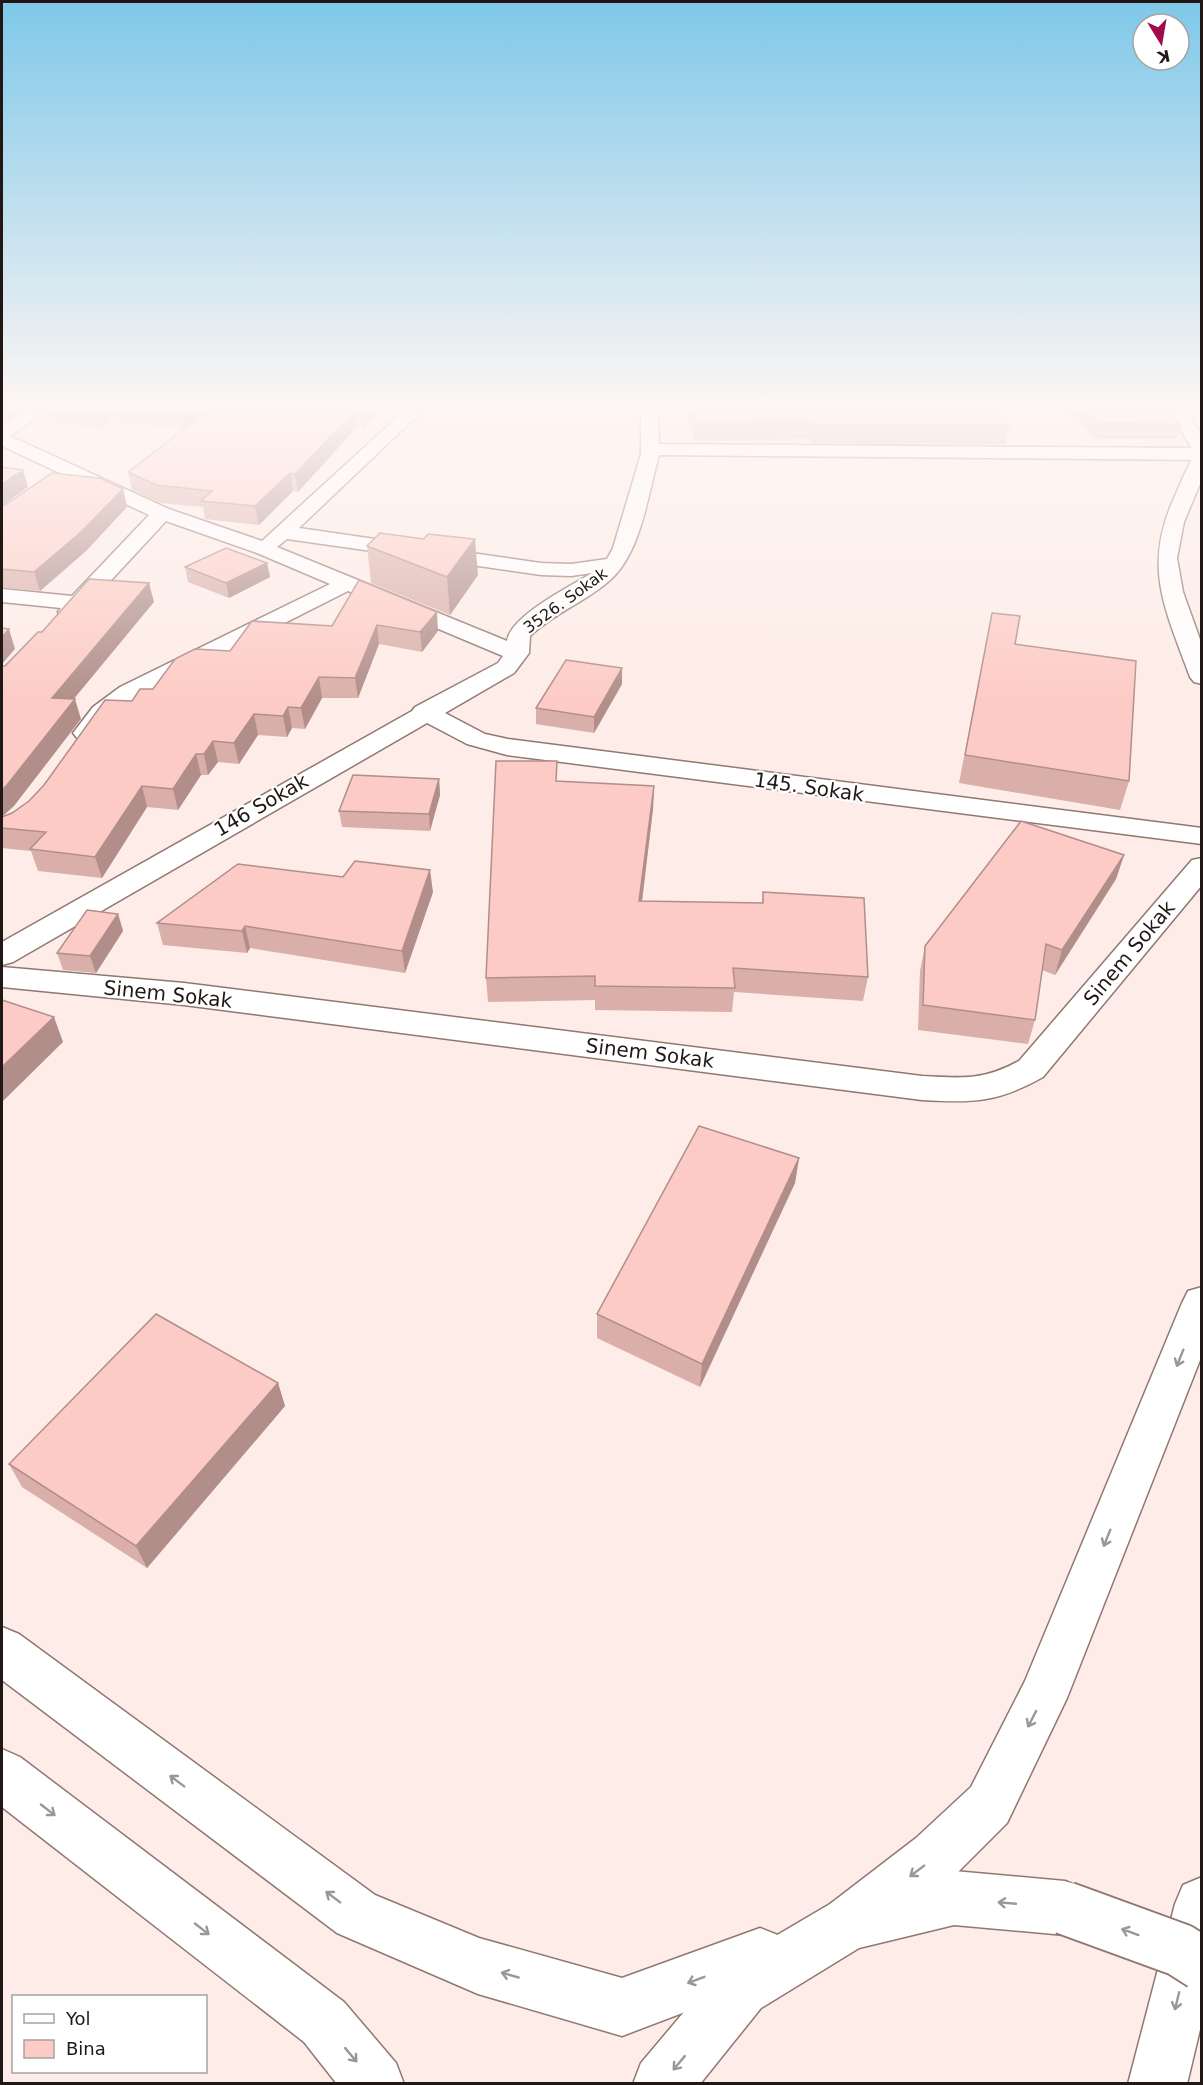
<svg xmlns="http://www.w3.org/2000/svg" width="1203" height="2085" font-family="'DejaVu Sans',sans-serif">
  <style>
    .lines { fill: none; stroke-linecap: round; stroke-linejoin: round }
    .street-casing { stroke: #907870; stroke-width: 3 }
    .secondary-casing { stroke: #907870; stroke-width: 3 }
    .highway-casing { stroke: #907870; stroke-width: 3 }
    .street { fill: #fff; fill-rule: evenodd }
    .secondary { fill: #fff; fill-rule: evenodd }
    .highway { fill: #fff; fill-rule: evenodd }
    .secondary-bridge-casing { stroke: #907870; stroke-width: 56; stroke-linecap: butt }
    .secondary-bridge { stroke: #fff; stroke-width: 52 }
    .wall { fill: #daafa9 }
    .shaded-wall { fill: #b18e8a }
    .building { fill: #fdcbc5; stroke: #b18e8a; stroke-width: 1.5 }
    .oneway { stroke: #9b9796 }
    .labels { text-anchor: middle; stroke-width: 4.5; stroke-linejoin: round; paint-order: stroke }
    .far-street-label { font-size: 16px; fill: #211815; stroke: #fff }
    .street-label { font-size: 20px; fill: #211815; stroke: #fff }
  </style>
  <rect width="100%" height="100%" fill="#fdece7"/>
  <g class="lines">
    <g class="street-casing">
      <g id="street">
        <path d="M25 411H45L10 436 169 509 262 541 404 411H422L299 528 541 563 571 564 607 559 613 548 641 454V411H658L659 444 1202 448V460L659 455C648 494 641 554 609 581 585 602 554 613 530 636L529 653 514 673 445 713 485 734 508 739 1202 828V844L507 755 467 744 427 723 13 962 2 965V942L412 711 415 707 498 663 503 656 348 591 138 697 111 717 95 738 86 741 77 738 73 733 93 707 120 687 330 584 257 553 166 521 77 617H61L58 612 61 608 2 602V589L72 596 149 515 2 446V426ZM287 539 541 575 571 576 592 573C571 586 510 616 507 641L277 547Z"/>
        <path d="M2 1627 19 1634 375 1895 479 1938 622 1978 760 1928 780 1936 788 1956 780 1976 622 2036 478 1994 337 1933 2 1680Z"/>
        <path d="M2 1749 20 1757 344 2002 396 2063 404 2084H337L304 2042 2 1807Z"/>
      </g>
    </g>
    <g class="secondary-casing">
      <g id="secondary">
        <path d="M1170 411H1186L1202 435V479L1184 522 1177 558 1183 592 1202 645V684L1194 682 1190 677C1165 608 1142 567 1175 496 1181 482 1187 467 1195 454Z"/>
        <path d="M1202 858V885L1043 1077C997 1103 973 1103 922 1100L184 1005 2 987V967L184 983 922 1076C963 1078 982 1081 1019 1061L1192 860Z"/>
        <path d="M954 1871 1065 1881 1084 1889 1092 1908 1084 1927 1065 1935 954 1925 859 1948 761 2008 700 2084H633L641 2063 721 1968 830 1904 849 1896Z"/>
      </g>
    </g>
    <g class="highway-casing">
      <g id="highway">
        <path d="M1202 1287V1355L1067 1698 1007 1823 954 1876 868 1942 849 1950 830 1942 822 1923 830 1904 916 1838 971 1787 1025 1681 1182 1303 1188 1291Z"/>
        <path d="M1202 1877V2021L1187 2084H1128L1175 1904 1183 1885Z"/>
      </g>
    </g>
    <use href="#street" class="street"/>
    <use href="#secondary" class="secondary"/>
    <use href="#highway" class="highway"/>
    <g class="secondary-bridge-casing">
      <path id="secondary-bridge" d="M1065 1908 1180 1950 1202 1964"/>
    </g>
    <use href="#secondary-bridge" class="secondary-bridge"/>
  </g>
  <g class="wall">
    <path d="M2 411H22L8 419 2 418Z"/>
    <path d="M31 411H207L183 428 107 422 100 428 34 421Z"/>
    <path d="M208 411H380L363 428 357 427 298 492 293 491 259 525 205 519 203 507 160 503 132 490 128 472Z"/>
    <path d="M687 411H1002L1009 426 1006 444 811 443 810 439 694 441Z"/>
    <path d="M1064 411H1164L1180 424 1176 439H1097Z"/>
    <path d="M123 489 127 507 86 551 40 591 2 588V506Z"/>
    <path d="M367 546 478 575 450 615 371 583Z"/>
    <path d="M267 563 270 577 229 598 188 582 185 567Z"/>
    <path d="M359 580 438 631 422 652 379 644 358 698H322L305 729 292 728 287 737 258 735 239 764 218 762 208 775H201L178 810 147 807 102 878 38 871 31 851 2 848V828L12 813 29 801 132 701 153 689 230 651 332 626Z"/>
    <path d="M992 613 1015 644 1129 781 1120 810 959 783Z"/>
    <path d="M622 668V684L594 733 536 724V708Z"/>
    <path d="M439 779 440 795 430 831 342 827 339 811Z"/>
    <path d="M558 781 654 786 653 809 642 902 762 903 763 892 868 977 863 1001 734 992 732 1012 595 1010V1000L488 1002 486 978Z"/>
    <path d="M1124 855 1116 879 1055 975 1042 970 1035 1020 1028 1044 918 1030 920 971 925 946Z"/>
    <path d="M433 892 405 973 250 948 247 953 163 945 157 923Z"/>
    <path d="M118 914 123 931 96 973 63 970 57 953Z"/>
    <path d="M799 1158 795 1183 700 1387 597 1338V1314Z"/>
    <path d="M278 1383 285 1406 147 1568 22 1487 9 1464Z"/>
  </g>
  <g class="shaded-wall">
    <path d="M6 411H22L8 419Z"/>
    <path d="M96 411H104L107 422 100 428Z"/>
    <path d="M180 411H207L183 428Z"/>
    <path d="M355 411 357 427 298 492 295 474Z"/>
    <path d="M361 411H380L363 428Z"/>
    <path d="M23 470 28 487 2 506V484Z"/>
    <path d="M290 473 293 491 259 525 255 506Z"/>
    <path d="M123 489 127 507 86 551 40 591 34 572Z"/>
    <path d="M475 539 478 575 450 615 447 577Z"/>
    <path d="M267 563 270 577 229 598 226 583Z"/>
    <path d="M149 583 154 602 58 718 52 698Z"/>
    <path d="M437 612 438 631 422 652 420 632Z"/>
    <path d="M377 625 379 644 358 698 355 678Z"/>
    <path d="M9 629 15 649 2 664V637Z"/>
    <path d="M622 668V684L594 733V717Z"/>
    <path d="M319 677 322 698 305 729 301 708Z"/>
    <path d="M75 699 81 719 14 806 2 817V790Z"/>
    <path d="M288 707 292 728 287 737 283 716Z"/>
    <path d="M254 714 258 735 239 764 234 743Z"/>
    <path d="M213 741 218 762 208 775 204 754Z"/>
    <path d="M196 754 201 775 178 810 173 789Z"/>
    <path d="M439 779 440 795 430 831 429 814Z"/>
    <path d="M142 786 147 807 102 878 95 857Z"/>
    <path d="M654 786 653 809 639 925V901Z"/>
    <path d="M1124 855 1116 879 1055 975 1062 950Z"/>
    <path d="M430 870 433 892 405 973 402 951Z"/>
    <path d="M118 914 123 931 96 973 90 956Z"/>
    <path d="M245 926 250 948 247 953 242 931Z"/>
    <path d="M54 1017 63 1042 2 1102V1067Z"/>
    <path d="M799 1158 795 1183 700 1387 702 1364Z"/>
    <path d="M278 1383 285 1406 147 1568 136 1546Z"/>
  </g>
  <g class="building">
    <path d="M208 411H355L295 474 290 473 255 506 201 501 212 491 156 485 128 472Z"/>
    <path d="M692 411H1002L1009 426 813 424 811 420 695 422Z"/>
    <path d="M1085 411H1164L1180 424 1101 423Z"/>
    <path d="M2 467 23 470 2 484Z"/>
    <path d="M52 473 99 478 123 489 81 532 34 572 2 569V506L5 505Z"/>
    <path d="M380 533 424 539 428 534 475 539 447 577 367 546Z"/>
    <path d="M226 548 267 563 226 583 185 567Z"/>
    <path d="M89 579 149 583 52 698 75 699 7 785 2 790V666H5L38 632H42Z"/>
    <path d="M359 580 437 612 420 632 377 625 355 678 319 677 301 708 288 707 283 716 254 714 234 743 213 741 204 754H196L173 789 142 786 95 857 30 849 46 832 2 828V817L12 813 29 801 44 785 105 700 132 701 140 689H153L175 659 195 649 230 651 252 621 332 626Z"/>
    <path d="M992 613 1020 616 1015 644 1136 661 1129 781 965 755Z"/>
    <path d="M2 628 9 629 2 637Z"/>
    <path d="M566 660 622 668 594 717 536 708Z"/>
    <path d="M496 761H557L556 781 654 786 639 901 763 903V892L864 898 868 977 733 968 735 988 595 986V976L486 978Z"/>
    <path d="M353 775 439 779 429 814 339 811Z"/>
    <path d="M1021 821 1124 855 1062 950 1046 944 1035 1020 923 1005 925 946Z"/>
    <path d="M355 861 430 870 402 951 245 926 242 931 157 923 238 864 343 877Z"/>
    <path d="M87 910 118 914 90 956 57 953Z"/>
    <path d="M2 1000 54 1017 2 1067Z"/>
    <path d="M699 1126 799 1158 702 1364 597 1314Z"/>
    <path d="M156 1314 278 1383 136 1546 9 1464Z"/>
  </g>
  <defs><path id="oneway-shaft" d="M-6 0H5M1.5-3L5.5 0L1.5 3" fill="none" stroke-width="1.6" stroke-linecap="round" stroke-linejoin="round" transform="scale(1.5)"/></defs>
  <g class="oneway">
    <use href="#oneway-shaft" transform="translate(1180 1358) rotate(112)"/>
    <use href="#oneway-shaft" transform="translate(1107 1538) rotate(112)"/>
    <use href="#oneway-shaft" transform="translate(1032 1719) rotate(117)"/>
    <use href="#oneway-shaft" transform="translate(177 1781) rotate(-143)"/>
    <use href="#oneway-shaft" transform="translate(48 1810) rotate(38)"/>
    <use href="#oneway-shaft" transform="translate(917 1871) rotate(143)"/>
    <use href="#oneway-shaft" transform="translate(333 1897) rotate(-143)"/>
    <use href="#oneway-shaft" transform="translate(1007 1903) rotate(-175)"/>
    <use href="#oneway-shaft" transform="translate(202 1929) rotate(38)"/>
    <use href="#oneway-shaft" transform="translate(1130 1932) rotate(-160)"/>
    <use href="#oneway-shaft" transform="translate(510 1975) rotate(-164)"/>
    <use href="#oneway-shaft" transform="translate(696 1980) rotate(159)"/>
    <use href="#oneway-shaft" transform="translate(1177 2001) rotate(104)"/>
    <use href="#oneway-shaft" transform="translate(351 2055) rotate(50)"/>
    <use href="#oneway-shaft" transform="translate(679 2063) rotate(130)"/>
  </g>
  <linearGradient id="sky" x2="0" y2="1"><stop stop-color="#7ec8e9"/><stop offset="0.58" stop-color="#fef6f4"/><stop offset="1" stop-color="#fef6f4" stop-opacity="0"/></linearGradient>
  <rect width="1203" height="703" fill="url(#sky)"/>
  <g class="labels">
    <g class="far-street-label">
      <text transform="translate(565 600) rotate(-36)" y="6">3526. Sokak</text>
    </g>
    <g class="street-label">
      <text transform="translate(809 787) rotate(8)" y="7">145. Sokak</text>
      <text transform="translate(261 805) rotate(-30)" y="7">146 Sokak</text>
      <text transform="translate(1129 953) rotate(-50)" y="7">Sinem Sokak</text>
      <text transform="translate(168 994) rotate(6)" y="7">Sinem Sokak</text>
      <text transform="translate(650 1053) rotate(7)" y="7">Sinem Sokak</text>
    </g>
  </g>
  <rect width="1203" height="2085" fill="none" stroke="#211815" stroke-width="6"/>
  <rect x="12" y="1995" width="195" height="78" fill="#ffffff" stroke="#a6a3a1" stroke-width="1.5"/>
  <rect x="24" y="2014" width="30" height="9" fill="#ffffff" stroke="#a6a3a1" stroke-width="1.5"/>
  <text x="66" y="2025" font-size="18" fill="#211815">Yol</text>
  <rect x="24" y="2040" width="30" height="18" fill="#fdcbc5" stroke="#a6a3a1" stroke-width="1.5"/>
  <text x="66" y="2055" font-size="18" fill="#211815">Bina</text>
  <g transform="translate(1161 42) rotate(169)"><circle r="28" fill="#ffffff" stroke="#a6a3a1" stroke-width="1.5"/>
  <path d="M0-4.5L10 22L0 15L-10 22Z" fill="#a10b4d"/>
  <text y="-9" font-size="16" font-weight="bold" text-anchor="middle" fill="#211815">K</text>
  </g>
</svg>
